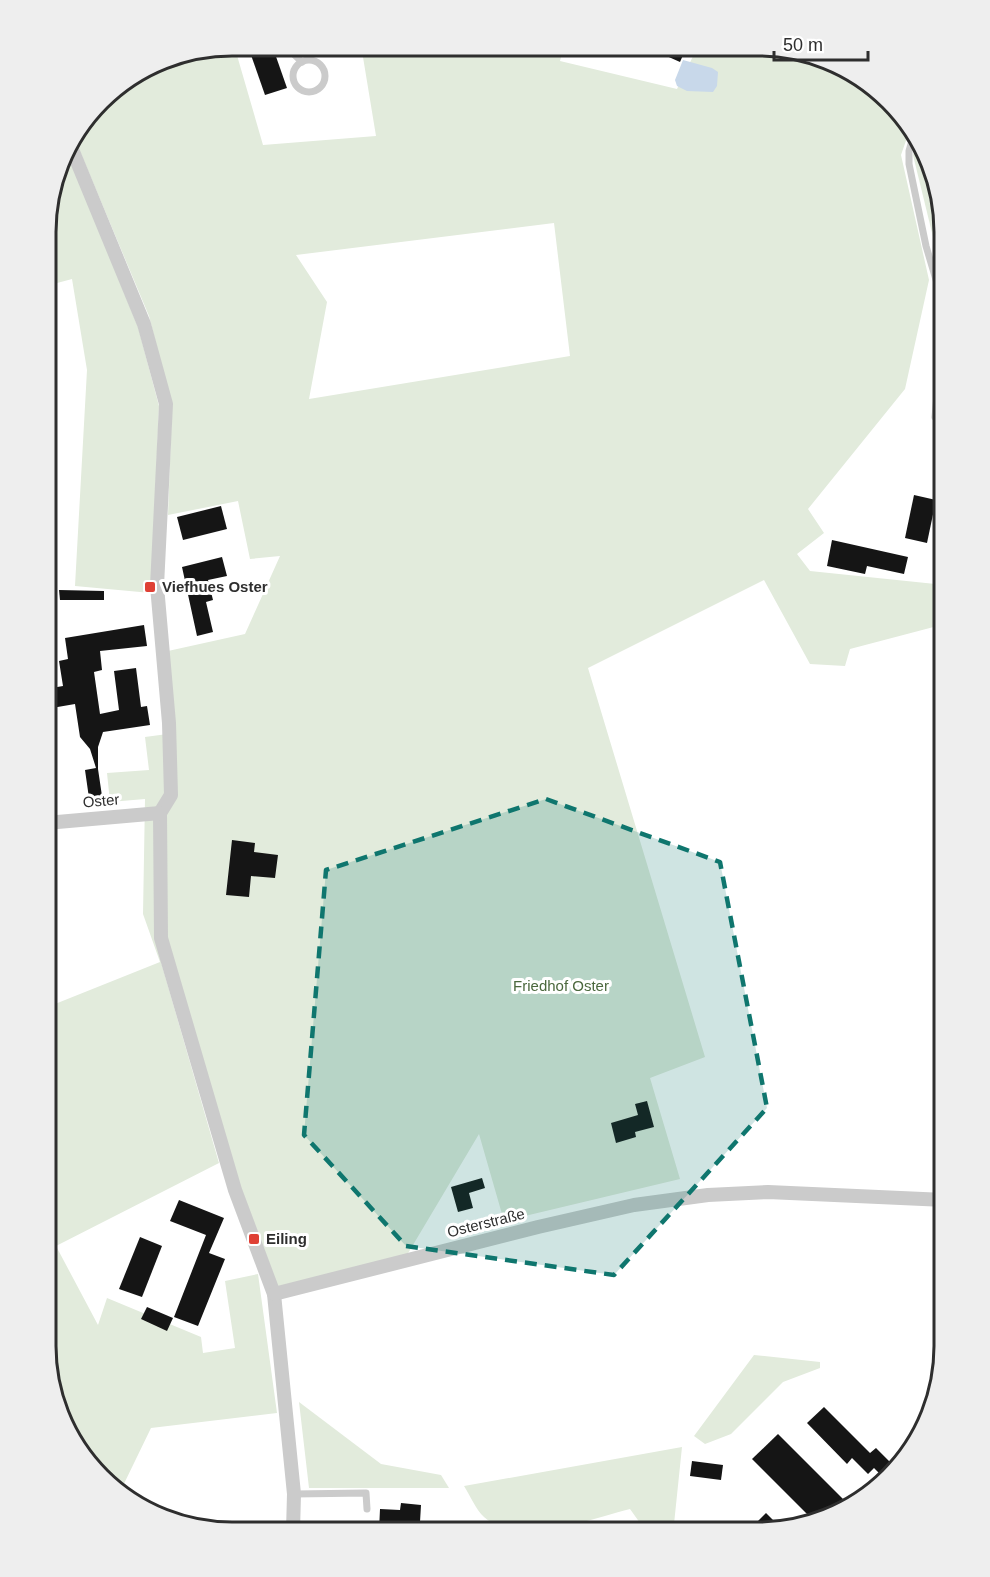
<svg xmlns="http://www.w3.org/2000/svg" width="990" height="1577" font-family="Arial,sans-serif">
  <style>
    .green { fill: #e2ebdc; fill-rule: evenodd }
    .water { fill: #c8d8ea }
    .building { fill: #151515 }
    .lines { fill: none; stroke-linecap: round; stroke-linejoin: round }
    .lane { stroke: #cbcbcb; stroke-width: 7 }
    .street { stroke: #cbcbcb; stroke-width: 14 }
    .marked { fill: #0f766e; fill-opacity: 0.2; stroke: #0f766e; stroke-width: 4.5; stroke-dasharray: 12 8; stroke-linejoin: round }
    .poi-dot { fill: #df4035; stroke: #fff; stroke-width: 2 }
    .labels { text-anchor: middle; stroke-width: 6; stroke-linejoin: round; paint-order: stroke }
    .poi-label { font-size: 15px; font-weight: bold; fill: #2e2e2e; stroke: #fff; text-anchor: start }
    .street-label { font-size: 15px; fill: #2e2e2e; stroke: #fff }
    .park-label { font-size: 15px; fill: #4b683d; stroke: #fff }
    .rim { fill: none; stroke: #2e2e2e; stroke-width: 3 }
  </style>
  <rect width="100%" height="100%" fill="#fff"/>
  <g class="green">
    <path d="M234 45 263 145 376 136 361 45 564 46 560 61 677 89 698 46 783 47 872 84 909 132 901 155 929 280 905 389 808 509 824 533 797 554 810 571 945 585V624L850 649 845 666 810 664 764 580 588 668 705 1057 650 1078 680 1179 504 1221 479 1134 407 1255 278 1287 241 1188 173 957 161 962 219 1163 56 1246 98 1325 107 1298 201 1337 203 1353 235 1348 225 1281 258 1274 277 1413 151 1428 119 1494 59 1417 45 1346V1008L160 962 143 914 145 799 110 802 107 773 149 770 145 737 175 733 168 651 245 634 280 556 250 559 238 501 168 515 172 407 149 316 74 137 108 91 160 59ZM554 223 570 356 309 399 327 302 296 255Z"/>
    <path d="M917 143 931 160 945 231V286L913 155Z"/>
    <path d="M65 147 138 327 159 406 151 593 75 586 87 370 72 279 46 286 47 207Z"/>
    <path d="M754 1355 820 1362V1368L783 1382 731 1434 705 1444 694 1436Z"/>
    <path d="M299 1402 381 1464 441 1475 449 1488H309Z"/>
    <path d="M682 1447 674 1524 640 1523 630 1509C589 1519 519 1548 484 1517 476 1510 470 1495 464 1486Z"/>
  </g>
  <path class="water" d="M683 60 712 68 718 72 717 86 713 92 687 91 677 86 675 80Z"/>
  <g class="building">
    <path d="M666 46H687L680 62 662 54Z"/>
    <path d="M273 48 287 88 265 95 251 55Z"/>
    <path d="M914 495 936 500 927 543 905 538Z"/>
    <path d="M221 506 227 529 183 540 177 517Z"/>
    <path d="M832 540 908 557 904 574 867 566 865 574 827 566Z"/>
    <path d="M222 557 227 576 208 580 213 600 206 602 213 632 197 636 182 567Z"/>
    <path d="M59 590 104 591V600H60Z"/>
    <path d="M144 625 147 646 100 651 102 670 94 672 100 714 119 710 114 671 136 668 141 707 147 706 150 725 103 732 98 747V769L102 796 89 798 85 770 96 768 90 749 80 737 75 704 46 709V689L63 686 59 661 68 659 65 638Z"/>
    <path d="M232 840 255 843 254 852 278 855 275 878 251 876 249 897 226 895Z"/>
    <path d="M647 1101 654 1127 635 1132 636 1137 616 1143 611 1123 638 1115 635 1104Z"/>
    <path d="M482 1178 485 1188 469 1193 473 1208 458 1212 451 1187Z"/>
    <path d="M179 1200 224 1218 209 1253 225 1259 198 1326 174 1317 206 1235 170 1221Z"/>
    <path d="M140 1237 162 1246 142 1297 119 1289Z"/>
    <path d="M147 1307 173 1318 167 1331 141 1319Z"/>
    <path d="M824 1407 870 1453 876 1448 891 1463 880 1474 874 1468 868 1474 852 1458 847 1464 807 1423Z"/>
    <path d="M778 1434 848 1504 830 1518 814 1521 752 1459Z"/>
    <path d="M692 1461 723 1465 721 1480 690 1476Z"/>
    <path d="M401 1503 421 1505 420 1522 405 1521 404 1524H400V1531H379L380 1509 400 1510Z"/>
    <path d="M766 1513 781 1528 747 1532Z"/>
  </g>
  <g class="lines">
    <g class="lane">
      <path d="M284 45 302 62"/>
      <circle cx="309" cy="76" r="16"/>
      <path d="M913 137 909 151V164L926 246 945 310 935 417"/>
      <path d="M294 1494 366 1493 367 1509"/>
    </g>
    <g class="street">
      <path d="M69 142 144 324 166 404 157 586 169 723 171 795 160 813 161 938 235 1190 274 1294 294 1494 293 1531"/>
      <path d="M46 823 160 813"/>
      <path d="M274 1294 538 1227 634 1205 708 1195 768 1192 945 1200"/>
    </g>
  </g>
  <path class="marked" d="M546 799 720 862 767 1108 614 1275 406 1246 304 1135 326 870Z"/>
  <g class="poi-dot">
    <rect x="144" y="581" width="12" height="12" rx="3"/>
    <rect x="248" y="1233" width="12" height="12" rx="3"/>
  </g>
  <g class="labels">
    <g class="poi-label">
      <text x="162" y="592">Viefhues Oster</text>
      <text x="266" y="1244">Eiling</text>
    </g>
    <g class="street-label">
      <text transform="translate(101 801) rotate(-5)" y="5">Oster</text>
      <text transform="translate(486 1223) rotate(-14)" y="5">Osterstraße</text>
    </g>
    <g class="park-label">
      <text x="561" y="991">Friedhof Oster</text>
    </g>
  </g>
  <path d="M0 0H990V1577H0ZM232 56H758A176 176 0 0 1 934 232V1346A176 176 0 0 1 758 1522H232A176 176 0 0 1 56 1346V232A176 176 0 0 1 232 56Z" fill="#eee" fill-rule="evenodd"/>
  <path class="rim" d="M232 56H758A176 176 0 0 1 934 232V1346A176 176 0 0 1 758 1522H232A176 176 0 0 1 56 1346V232A176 176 0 0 1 232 56Z"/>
  <path d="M774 51v9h94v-9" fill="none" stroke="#2e2e2e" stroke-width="3"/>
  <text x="783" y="51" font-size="18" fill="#2e2e2e" stroke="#ffffff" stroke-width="4.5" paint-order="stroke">50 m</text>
</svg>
